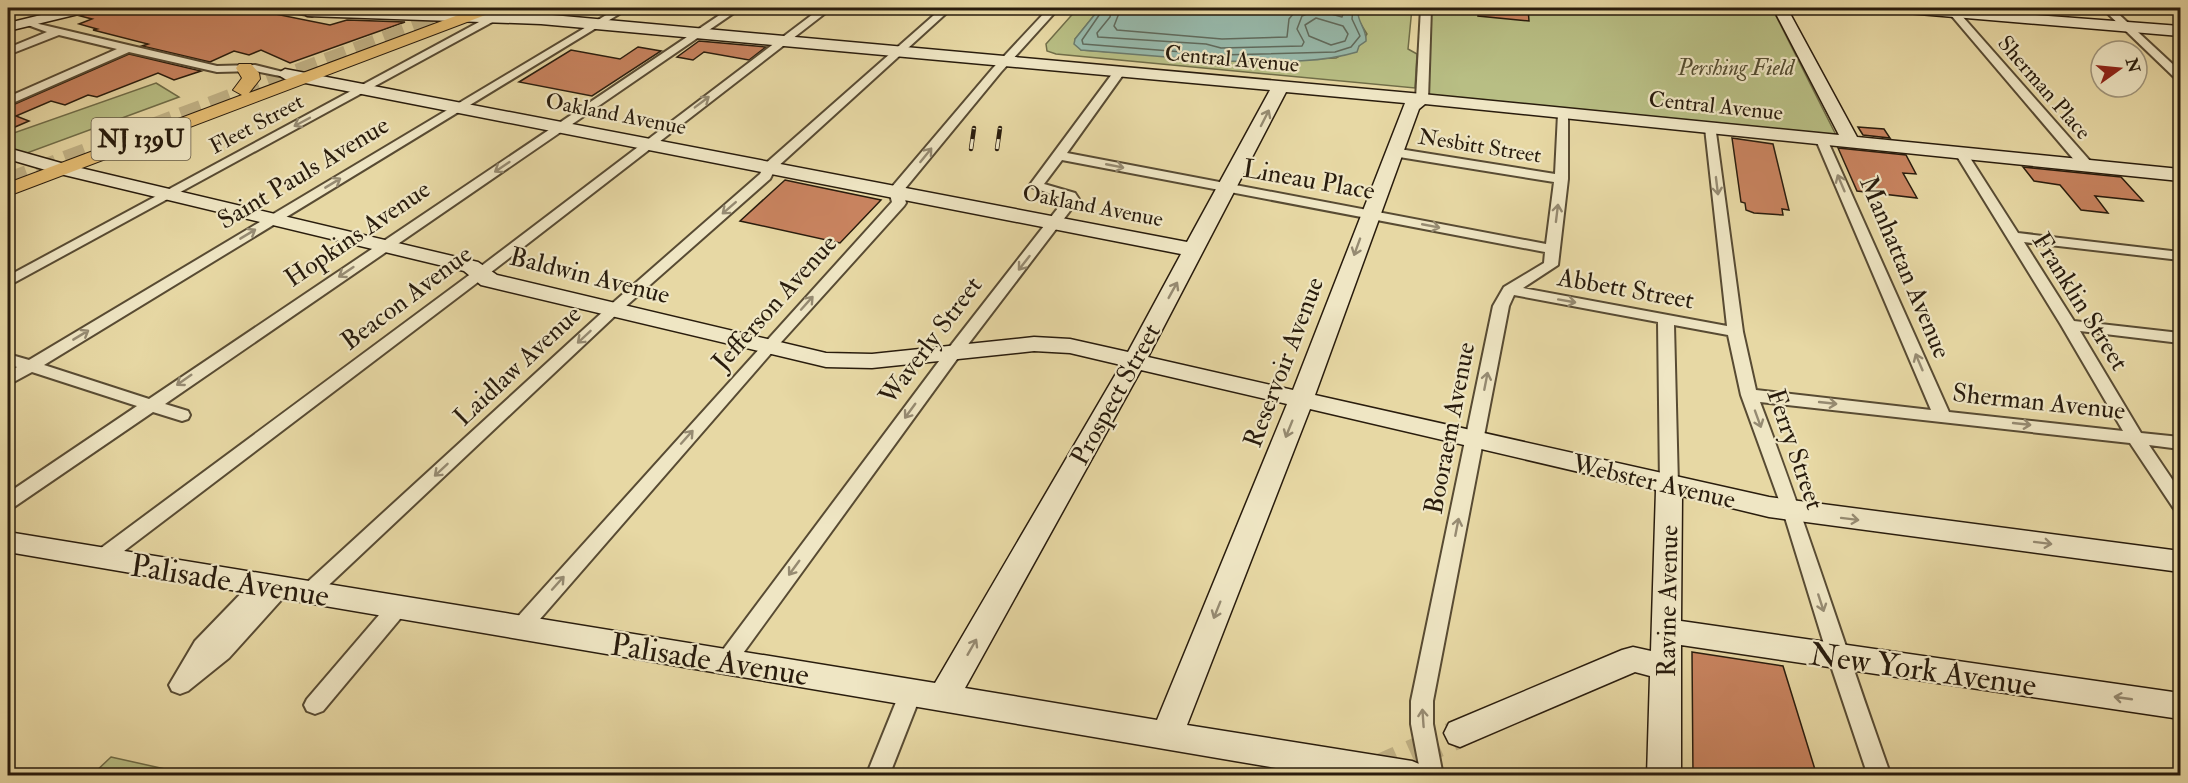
<svg xmlns="http://www.w3.org/2000/svg" width="2188" height="783" font-family="'IM FELL Double Pica',serif">
  <style>
    .green { fill: #b8be84; stroke: #706d48; stroke-width: 1.5 }
    .water { fill: #97b9ab; stroke: #6b7a6c; stroke-width: 1.5 }
    .lines { fill: none; stroke-linecap: round; stroke-linejoin: round }
    .shore { stroke: #606a5c; stroke-width: 1.5 }
    .building { fill: #c8835f; stroke: #291c0d; stroke-width: 1.5 }
    .secondary-tunnel { stroke: #c1b286; stroke-width: 29; stroke-dasharray: 29 14; stroke-linecap: butt }
    .highway-tunnel { stroke: #c1b286; stroke-width: 21; stroke-dasharray: 21 10; stroke-linecap: butt }
    .street-casing { stroke: #584b33; stroke-width: 4 }
    .secondary-casing { stroke: #291c0d; stroke-width: 3 }
    .primary-casing { stroke: #291c0d; stroke-width: 2 }
    .street { fill: #efe6c4; fill-rule: evenodd }
    .secondary { fill: #efe6c4; fill-rule: evenodd }
    .primary { fill: #e4bc72; fill-rule: evenodd }
    .rail-casing { stroke: #291c0d; stroke-width: 4.5 }
    .rail { stroke: #efe6c4; stroke-width: 3; stroke-dasharray: 10; stroke-linecap: butt }
    .oneway { stroke: #968b72 }
    .labels { text-anchor: middle; stroke-width: 4.5; stroke-linejoin: round; paint-order: stroke }
    .far-street-label { font-size: 22px; fill: #291c0d; stroke: #efe6c4 }
    .far-park-label { font-size: 22px; font-style: italic; fill: #544d31; stroke: #efe6c4 }
    .shield { fill: #efe6c4; stroke: #645944; stroke-width: 1.5 }
    .shield-label { font-size: 24px; font-weight: bold; fill: #291c0d }
    .street-label { font-size: 26px; fill: #291c0d; stroke: #efe6c4 }
    .near-street-label { font-size: 32px; fill: #291c0d; stroke: #efe6c4 }
  </style>
  <rect width="100%" height="100%" fill="#e7d8a4"/>
  <filter id="stains"><feTurbulence type="fractalNoise" baseFrequency=".00333" numOctaves="4"/><feColorMatrix values="0 0 0 0 .2 0 0 0 0 .09 0 0 0 0 .02 0 0 0 .5 -.17"/></filter>
  <radialGradient id="worn" r=".72"><stop offset=".6" stop-color="#630" stop-opacity="0"/><stop offset="1" stop-color="#630" stop-opacity=".3"/></radialGradient>
  <g class="green">
    <path d="M1078 8H1100L1075 39 1081 50 1205 58 1219 61 1314 59 1336 58 1359 46 1367 34 1357 18 1358 11 1362 8H1412L1408 49 1417 54 1415 88 1056 54 1047 51 1046 44Z"/>
    <path d="M1429 8H1772L1837 137 1425 96Z"/>
    <path d="M156 83 179 97 8 160V135Z"/>
    <path d="M111 757 192 775H92Z"/>
  </g>
  <path class="water" d="M1100 8H1362L1358 11C1357 22 1367 29 1366 41L1359 46 1357 52C1314 65 1264 61 1219 61L1205 58 1191 59 1081 50 1074 44 1075 39Z"/>
  <g class="lines">
    <g class="shore">
      <path d="M1104 8 1082 40 1083 44 1220 55 1335 52 1351 47 1360 36 1352 19 1353 8"/>
      <path d="M1112 8 1110 17 1097 33 1098 37 1206 44 1221 48 1302 46 1304 42 1297 29 1302 16 1317 10 1342 17 1345 8"/>
      <path d="M1121 8 1114 26 1117 30 1222 39 1287 37 1289 19 1298 8"/>
      <path d="M1316 18 1343 26 1348 34 1345 41 1331 45 1309 36 1305 25Z"/>
    </g>
  </g>
  <g class="building">
    <path d="M103 8H245L330 25 347 20 405 22 290 63 261 50 249 55 234 51 210 62 142 46 148 44 93 30 97 29 79 24 92 19 80 16Z"/>
    <path d="M1479 8H1528L1529 21 1478 16Z"/>
    <path d="M699 41 766 47 749 60 704 52 693 60 677 57Z"/>
    <path d="M638 47 661 51 592 96 519 82 571 50 620 59Z"/>
    <path d="M129 54 201 71 174 80 158 73 97 97 88 95 65 105 51 101 16 116 29 121 8 130V107Z"/>
    <path d="M1858 127 1884 129 1890 138 1863 135Z"/>
    <path d="M1732 138 1773 144 1789 210 1782 209 1783 215 1754 213 1746 210 1745 203 1741 202Z"/>
    <path d="M1838 148 1906 155 1916 174 1903 173 1917 198 1857 191Z"/>
    <path d="M2023 167 2121 177 2143 201 2095 196 2108 213 2081 210 2060 185 2034 181Z"/>
    <path d="M785 180 799 183 881 200 840 243 740 221Z"/>
    <path d="M1692 652 1783 666 1817 776H1693Z"/>
  </g>
  <g class="lines">
    <path class="secondary-tunnel" d="M1372 772 1460 733"/>
    <path class="highway-tunnel" d="M8 183 474 8"/>
    <g class="street-casing">
      <g id="street">
        <path d="M273 8H296L317 13 312 16Z"/>
        <path d="M618 8H629L44 365 149 399 730 8H741L165 404 188 411 190 415 188 419 182 421 153 412 14 507 8 508V493L137 406 32 372 8 385V373L17 367 8 364V354L29 360Z"/>
        <path d="M821 8H832L486 276 107 564 100 566 93 564 90 559 93 554 476 270Z"/>
        <path d="M942 8H952L775 169 770 179 617 314 316 597 309 600 302 597 299 592 302 587 607 308 760 174 765 164Z"/>
        <path d="M1049 8H1059L1001 72 903 191 906 203 904 206 774 350 527 634 520 636 513 634 510 628 513 622 892 202 889 191 891 188 993 68Z"/>
        <path d="M1421 8H1431L1428 99 1422 103 1416 99Z"/>
        <path d="M1945 8H1955L2091 162V168H2081Z"/>
        <path d="M2102 8H2112L2180 71V80L2176 79Z"/>
        <path d="M492 15 497 18 496 20 8 286V276Z"/>
        <path d="M29 19 39 24 217 66 255 65 291 74 285 77 255 71 217 72 129 52 8 105V97L117 49 59 35 8 55V48L47 32 25 24 24 22Z"/>
        <path d="M1115 70 1125 72 1067 153 1546 244 1554 182 1393 156 1387 152 1393 148 1555 174 1558 114 1568 111V179L1558 265 1523 288 1727 326 1705 128 1711 124 1715 125 1743 332 1756 390 1931 410 1816 140 1822 136 1826 137 1949 412 2123 431 2061 325 1955 153 1957 150H1965L2018 233 2180 252V260L2024 242 2074 321 2180 333V343L2080 331 2141 433 2180 437V449L2149 445 2180 491V510L2174 509 2130 443 1760 402C1807 525 1846 651 1891 776H1868L1828 657 1783 511 1741 395 1728 335 1674 325 1678 485 1675 489H1663L1660 485 1658 322 1514 295 1509 306 1433 701V724L1443 776H1421L1411 724V701L1493 306 1504 287 1544 263 1545 252 1062 160 1044 184 1075 193 1079 199 960 355 733 667 726 670 719 667 716 661 719 655 948 349 1065 199 1029 186Z"/>
        <path d="M261 577 268 580 271 585 268 590C275 583 279 579 289 583L292 588 229 658 188 691 180 694 172 691 169 685 195 641 254 580Z"/>
        <path d="M398 599 405 601 408 607 405 613 323 711 315 714 307 711 304 705 307 699 391 601Z"/>
        <path d="M911 683 919 686 922 692 889 776H866L900 692 903 686Z"/>
      </g>
    </g>
    <g class="secondary-casing">
      <g id="secondary">
        <path d="M70 8H93L91 11 8 31V23Z"/>
        <path d="M312 8 541 14 1422 94 1839 135 1773 8H1787L1857 137 2180 169V181L1425 104 1419 109 1315 395 1769 497 2180 551V572L1769 517 1682 496 1681 621 2180 693V719L1681 645V776H1647L1650 676 1635 672 1460 747 1449 743 1444 733 1449 723 1622 650 1633 647 1651 651 1656 490 1310 409 1187 725 1412 761 1424 766 1428 776H1323L8 552V532L935 683 1121 365 1070 353 1034 351 872 368 826 367 481 285 464 271 56 173 8 159V148L68 165 478 262 497 275 826 353 872 354 1034 337 1070 339 1128 352 1181 254 285 79 277 74 285 69 1187 242 1270 90 541 24 307 16 304 13ZM1286 92 1405 103 1293 390 1148 357ZM1141 370 1287 404 1157 720 965 688Z"/>
        <path d="M1888 8H1945L2180 26V36L1895 12Z"/>
      </g>
    </g>
    <g class="primary-casing">
      <path id="primary" d="M477 8H498L496 11 8 196V183L242 95 233 90 242 78 236 68 239 64H251L259 73 260 79 249 93Z"/>
    </g>
    <use href="#street" class="street"/>
    <use href="#secondary" class="secondary"/>
    <use href="#primary" class="primary"/>
    <g class="rail-casing">
      <g id="rail">
        <path d="M971 149 974 128"/>
        <path d="M997 149 1000 128"/>
      </g>
    </g>
    <use href="#rail" class="rail"/>
  </g>
  <defs><path id="oneway-shaft" d="M-6 0H5M1.5-3L5.5 0L1.5 3" fill="none" stroke-width="1.6" stroke-linecap="round" stroke-linejoin="round" transform="scale(1.5)"/></defs>
  <g class="oneway">
    <use href="#oneway-shaft" transform="translate(702 102) rotate(-37)"/>
    <use href="#oneway-shaft" transform="translate(1265 118) rotate(-63)"/>
    <use href="#oneway-shaft" transform="translate(302 122) rotate(152)"/>
    <use href="#oneway-shaft" transform="translate(926 155) rotate(-51)"/>
    <use href="#oneway-shaft" transform="translate(1115 166) rotate(11)"/>
    <use href="#oneway-shaft" transform="translate(502 167) rotate(146)"/>
    <use href="#oneway-shaft" transform="translate(333 183) rotate(-31)"/>
    <use href="#oneway-shaft" transform="translate(1841 183) rotate(-113)"/>
    <use href="#oneway-shaft" transform="translate(1717 186) rotate(83)"/>
    <use href="#oneway-shaft" transform="translate(729 208) rotate(139)"/>
    <use href="#oneway-shaft" transform="translate(1557 213) rotate(-83)"/>
    <use href="#oneway-shaft" transform="translate(1431 226) rotate(11)"/>
    <use href="#oneway-shaft" transform="translate(248 234) rotate(-31)"/>
    <use href="#oneway-shaft" transform="translate(1357 247) rotate(110)"/>
    <use href="#oneway-shaft" transform="translate(1024 263) rotate(128)"/>
    <use href="#oneway-shaft" transform="translate(346 272) rotate(146)"/>
    <use href="#oneway-shaft" transform="translate(1173 290) rotate(-61)"/>
    <use href="#oneway-shaft" transform="translate(1567 301) rotate(10)"/>
    <use href="#oneway-shaft" transform="translate(807 303) rotate(-48)"/>
    <use href="#oneway-shaft" transform="translate(81 335) rotate(-31)"/>
    <use href="#oneway-shaft" transform="translate(584 337) rotate(137)"/>
    <use href="#oneway-shaft" transform="translate(1919 362) rotate(-113)"/>
    <use href="#oneway-shaft" transform="translate(184 380) rotate(145)"/>
    <use href="#oneway-shaft" transform="translate(1486 381) rotate(-79)"/>
    <use href="#oneway-shaft" transform="translate(1828 403) rotate(6)"/>
    <use href="#oneway-shaft" transform="translate(910 411) rotate(126)"/>
    <use href="#oneway-shaft" transform="translate(1758 419) rotate(70)"/>
    <use href="#oneway-shaft" transform="translate(2022 424) rotate(6)"/>
    <use href="#oneway-shaft" transform="translate(1289 429) rotate(112)"/>
    <use href="#oneway-shaft" transform="translate(687 437) rotate(-48)"/>
    <use href="#oneway-shaft" transform="translate(441 470) rotate(137)"/>
    <use href="#oneway-shaft" transform="translate(1850 519) rotate(7)"/>
    <use href="#oneway-shaft" transform="translate(1457 527) rotate(-79)"/>
    <use href="#oneway-shaft" transform="translate(2043 543) rotate(7)"/>
    <use href="#oneway-shaft" transform="translate(794 568) rotate(126)"/>
    <use href="#oneway-shaft" transform="translate(558 583) rotate(-48)"/>
    <use href="#oneway-shaft" transform="translate(1821 603) rotate(72)"/>
    <use href="#oneway-shaft" transform="translate(1217 610) rotate(112)"/>
    <use href="#oneway-shaft" transform="translate(972 647) rotate(-60)"/>
    <use href="#oneway-shaft" transform="translate(2123 698) rotate(-172)"/>
    <use href="#oneway-shaft" transform="translate(1423 718) rotate(-94)"/>
  </g>
  <g class="labels">
    <g class="far-street-label">
      <text transform="translate(1232 58) rotate(5)" y="8">Central Avenue</text>
      <text transform="translate(2045 87) rotate(49)" y="8">Sherman Place</text>
      <text transform="translate(1716 105) rotate(6)" y="8">Central Avenue</text>
      <text transform="translate(616 113) rotate(11)" y="8">Oakland Avenue</text>
      <text transform="translate(256 123) rotate(-28)" y="8">Fleet Street</text>
      <text transform="translate(1480 145) rotate(9)" y="8">Nesbitt Street</text>
      <text transform="translate(1093 205) rotate(11)" y="8">Oakland Avenue</text>
    </g>
    <g class="far-park-label">
      <text x="1736" y="75">Pershing Field</text>
    </g>
    <rect class="shield" x="91.5" y="118" width="99" height="42" rx="4.5"/>
    <g class="shield-label">
      <text x="141" y="147">NJ 139U</text>
    </g>
    <g class="street-label">
      <text transform="translate(303 172) rotate(-31)" y="9">Saint Pauls Avenue</text>
      <text transform="translate(1309 179) rotate(10)" y="9">Lineau Place</text>
      <text transform="translate(357 233) rotate(-34)" y="9">Hopkins Avenue</text>
      <text transform="translate(1906 267) rotate(67)" y="9">Manhattan Avenue</text>
      <text transform="translate(590 275) rotate(14)" y="9">Baldwin Avenue</text>
      <text transform="translate(1626 288) rotate(10)" y="9">Abbett Street</text>
      <text transform="translate(406 297) rotate(-37)" y="9">Beacon Avenue</text>
      <text transform="translate(2081 301) rotate(58)" y="9">Franklin Street</text>
      <text transform="translate(774 302) rotate(-48)" y="9">Jefferson Avenue</text>
      <text transform="translate(930 340) rotate(-53)" y="9">Waverly Street</text>
      <text transform="translate(1283 362) rotate(-69)" y="9">Reservoir Avenue</text>
      <text transform="translate(517 365) rotate(-43)" y="9">Laidlaw Avenue</text>
      <text transform="translate(1115 394) rotate(-61)" y="9">Prospect Street</text>
      <text transform="translate(2039 401) rotate(6)" y="9">Sherman Avenue</text>
      <text transform="translate(1449 428) rotate(-79)" y="9">Booraem Avenue</text>
      <text transform="translate(1796 449) rotate(71)" y="9">Ferry Street</text>
      <text transform="translate(1654 481) rotate(13)" y="9">Webster Avenue</text>
      <text transform="translate(1667 601) rotate(-89)" y="9">Ravine Avenue</text>
    </g>
    <g class="near-street-label">
      <text transform="translate(230 580) rotate(9)" y="11">Palisade Avenue</text>
      <text transform="translate(710 659) rotate(9)" y="11">Palisade Avenue</text>
      <text transform="translate(1923 669) rotate(8)" y="11">New York Avenue</text>
    </g>
  </g>
  <rect width="2188" height="783" fill="none" stroke="#e7d8a4" stroke-width="30"/>
  <rect x="9" y="9" width="2170" height="765" fill="none" stroke="#291c0d" stroke-width="3"/>
  <rect x="15" y="15" width="2158" height="753" fill="none" stroke="#291c0d" stroke-width="1.5"/>
  <g transform="translate(2119 69) rotate(75)"><circle r="28" fill="#efe6c4" stroke="#a0957b" stroke-width="1.5"/>
  <path d="M0-4.5L10 22L0 15L-10 22Z" fill="#8f2418"/>
  <text y="-9" font-size="16" font-weight="bold" text-anchor="middle" fill="#291c0d">N</text>
  </g>
  <rect width="100%" height="100%" filter="url(#stains)"/>
  <rect width="100%" height="100%" fill="url(#worn)"/>
</svg>
